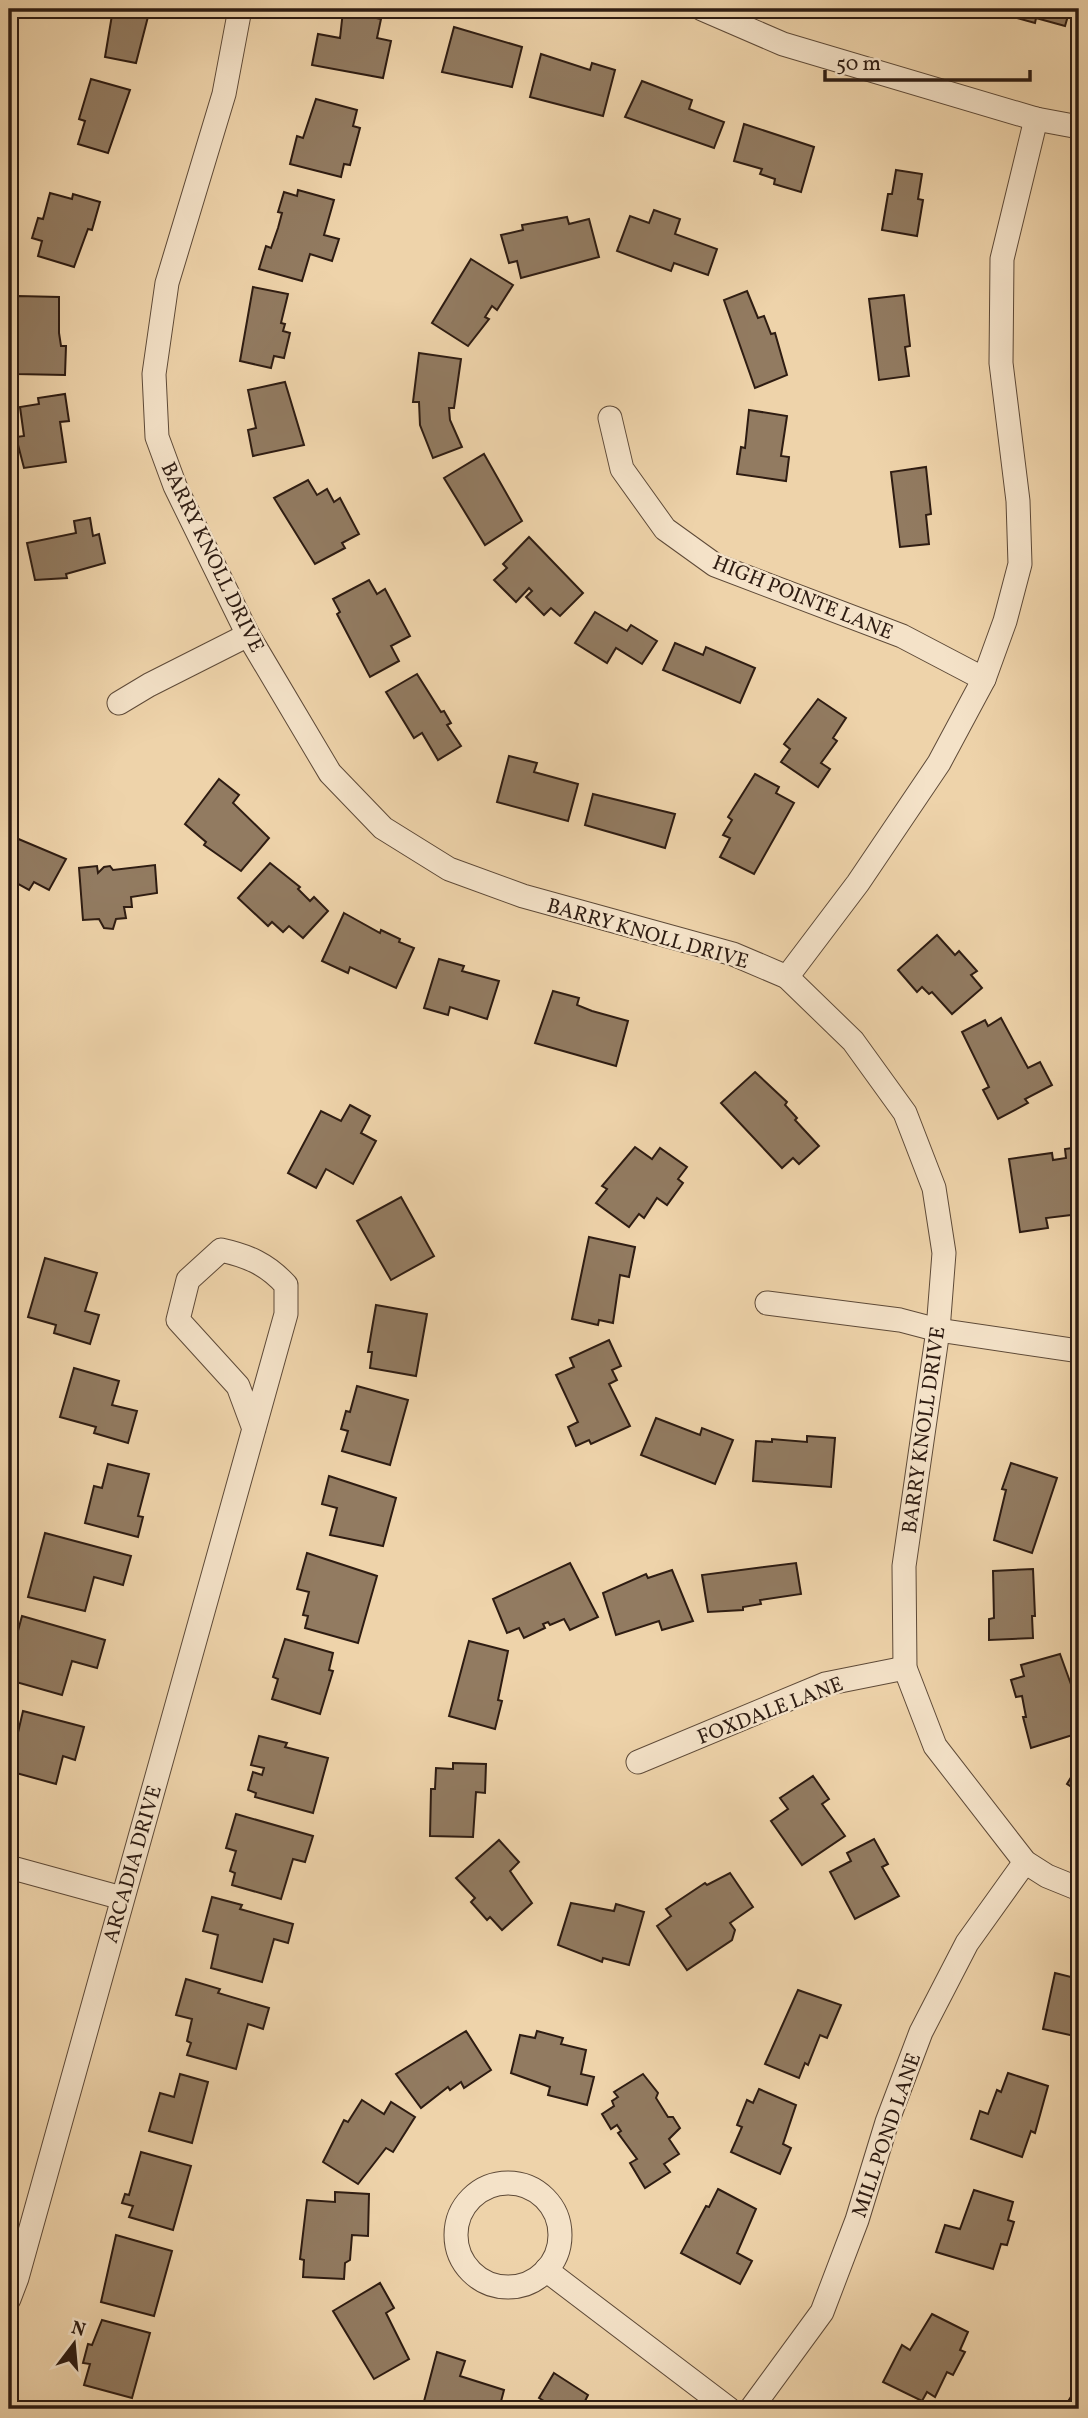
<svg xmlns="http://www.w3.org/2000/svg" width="1088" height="2418" font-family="Vollkorn,serif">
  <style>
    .building { fill: #927b61; stroke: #2e1c12; stroke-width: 2 }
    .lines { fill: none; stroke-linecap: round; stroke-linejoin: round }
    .street-casing { stroke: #5e4a38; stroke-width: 25 }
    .street { stroke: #f4e2c8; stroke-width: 23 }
    .labels { text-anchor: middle; stroke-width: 5; stroke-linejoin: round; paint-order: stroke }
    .street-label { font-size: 21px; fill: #2e1c12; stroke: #f4e2c8 }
  </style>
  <rect width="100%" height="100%" fill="#eed3aa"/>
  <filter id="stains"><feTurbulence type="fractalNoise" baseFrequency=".00286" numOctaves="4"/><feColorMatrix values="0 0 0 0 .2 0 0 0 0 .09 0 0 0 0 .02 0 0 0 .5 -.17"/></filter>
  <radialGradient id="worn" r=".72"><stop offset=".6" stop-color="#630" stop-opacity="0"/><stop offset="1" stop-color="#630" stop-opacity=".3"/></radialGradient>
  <g class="building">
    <path d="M113 9H150L136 63 105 57Z"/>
    <path d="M993 9H1070L1065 26 1036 18 1035 23 992 11Z"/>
    <path d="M343 11 381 19 377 38 391 41 383 78 312 65 318 34 340 38Z"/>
    <path d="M454 27 522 47 512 87 442 72Z"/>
    <path d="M541 54 590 70 592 63 615 70 603 116 530 97Z"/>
    <path d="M91 79 130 90 108 153 78 144 85 121 79 119Z"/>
    <path d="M642 81 692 100 689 109 724 122 714 148 625 117Z"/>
    <path d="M316 99 357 110 353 126 360 128 350 165 344 164 341 177 290 164 297 136 303 138Z"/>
    <path d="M744 124 814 147 801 192 774 184 775 179 760 174 762 169 734 161Z"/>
    <path d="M896 170 922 174 918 199 923 200 917 236 882 230 888 194H892Z"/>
    <path d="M298 190 334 200 324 235 339 239 332 261 310 254 302 281 259 269 266 246 271 248 278 228 282 213 278 212 284 192 297 196Z"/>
    <path d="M50 193 72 199 73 194 100 202 92 230 88 229 74 267 38 256 42 241 32 238 38 218 43 219Z"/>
    <path d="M654 210 680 219 675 234 717 249 708 275 674 263 671 271 617 251 630 216 649 223Z"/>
    <path d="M567 217 569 224 589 219 599 257 521 278 517 261 509 263 501 235 523 230 522 225Z"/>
    <path d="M471 259 513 285 497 310 492 306 485 317 489 319 468 346 432 323Z"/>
    <path d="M253 287 288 294 281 323 285 324 283 331 290 333 284 358 274 356 271 368 240 361Z"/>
    <path d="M747 291 758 318 764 316 771 334 775 333 787 375 755 388 724 300Z"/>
    <path d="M904 295 910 346 905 347 909 376 879 380 869 299Z"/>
    <path d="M18 296 59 297V333L61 346H66L65 375 16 374Z"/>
    <path d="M419 353 461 359 454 408H449L450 420 462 447 433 458 420 425 419 402H413Z"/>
    <path d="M285 382 304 445 253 456 248 430 256 428 248 390Z"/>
    <path d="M65 394 69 421 60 422 66 462 24 468 16 437 24 436 20 407 39 404 38 398Z"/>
    <path d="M749 410 787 416 781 456 789 457 786 481 737 474 741 447 745 448Z"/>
    <path d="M484 454 522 521 485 545 444 478Z"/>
    <path d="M926 467 931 514 926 515 929 544 900 547 891 472Z"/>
    <path d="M308 480 317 495 327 489 334 502 340 498 359 534 342 543 345 548 315 564 274 498Z"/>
    <path d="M90 518 93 536 99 534 105 563 66 574 67 578 35 580 27 543 76 533 74 521Z"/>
    <path d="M529 537 583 593 560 616 551 608 544 615 526 597 532 591 529 588 516 602 494 580 507 568 503 564Z"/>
    <path d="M9 562 17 567 9 581Z"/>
    <path d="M369 580 377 594 385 589 410 636 391 646 399 661 370 677 337 614 340 612 333 599Z"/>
    <path d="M595 612 627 631 631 625 657 641 642 664 616 648 607 663 575 643Z"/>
    <path d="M675 643 703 655 706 647 755 668 740 703 663 670Z"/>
    <path d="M417 674 441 712 444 711 451 723 447 725 461 746 438 760 422 733 414 738 386 692Z"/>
    <path d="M818 699 846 718 833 738 837 741 821 763 830 769 818 787 781 762 790 749 784 744Z"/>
    <path d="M509 756 537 763 534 772 578 784 568 821 497 802Z"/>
    <path d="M755 774 779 787 776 793 794 803 754 874 720 857 730 838 723 835 732 820 728 817Z"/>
    <path d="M219 779 239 795 233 803 269 838 241 871 204 845 206 842 185 824Z"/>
    <path d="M593 794 675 814 665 848 585 825Z"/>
    <path d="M9 835 66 859 49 890 34 882 29 890 9 879Z"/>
    <path d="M270 863 300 887 298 889 310 901 314 897 328 911 303 938 289 926 283 932 272 922 268 926 238 898Z"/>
    <path d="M155 865 157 893 131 897 132 907H124L126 918 116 919 113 929 104 928 99 919 83 920 79 868 97 866 98 873 104 867 110 866 113 870Z"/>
    <path d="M344 913 380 933 381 930 400 939 399 942 414 948 396 988 350 967 348 973 322 961Z"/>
    <path d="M937 935 955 955 959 951 977 971 971 975 982 988 952 1014 932 992 929 994 922 987 917 992 898 970Z"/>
    <path d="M439 959 464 966 462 971 499 981 487 1019 450 1007 448 1015 424 1008Z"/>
    <path d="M553 991 579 998 577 1005 592 1011 628 1021 616 1066 535 1043Z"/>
    <path d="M1001 1018 1028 1068 1040 1062 1052 1085 1025 1099 1028 1103 998 1119 983 1090 989 1087 962 1032 985 1020 988 1026Z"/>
    <path d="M755 1072 787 1102 785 1105 797 1118 795 1120 819 1146 799 1164 793 1158 782 1168 721 1103Z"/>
    <path d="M350 1105 370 1116 361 1133 376 1141 353 1184 326 1169 316 1188 288 1173 321 1111 341 1121Z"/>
    <path d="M635 1147 652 1159 660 1148 687 1167 678 1179 683 1183 667 1205 657 1198 644 1218 639 1214 629 1227 596 1203 607 1189 602 1186Z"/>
    <path d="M1079 1147V1214L1046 1218 1048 1228 1020 1232 1009 1159 1052 1153 1053 1160 1066 1158 1065 1149Z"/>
    <path d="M401 1197 434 1256 391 1280 357 1221Z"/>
    <path d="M589 1237 635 1247 629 1277 620 1275 613 1323 599 1320 598 1325 572 1319Z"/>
    <path d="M45 1258 97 1273 85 1311 99 1315 90 1344 54 1333 56 1325 28 1317Z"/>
    <path d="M376 1305 427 1314 416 1376 370 1368 372 1352H368Z"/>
    <path d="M609 1340 621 1366 612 1370 617 1380 609 1384 630 1426 591 1444 589 1440 576 1446 568 1427 578 1422 556 1375 574 1367 570 1358Z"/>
    <path d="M74 1368 119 1381 112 1405 137 1411 128 1443 94 1433 96 1427 60 1417Z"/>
    <path d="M357 1386 408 1400 390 1465 342 1451 348 1431 341 1429 346 1411 350 1412Z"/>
    <path d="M656 1418 700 1435 702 1428 733 1440 715 1484 641 1455Z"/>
    <path d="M807 1436 835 1438 831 1487 753 1481 756 1441 772 1442V1439L807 1442Z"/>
    <path d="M1011 1463 1057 1478 1032 1553 994 1540 1006 1490 1002 1489Z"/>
    <path d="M108 1464 149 1474 138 1516 143 1517 138 1537 85 1523 94 1486 102 1488Z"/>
    <path d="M329 1476 396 1498 383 1546 330 1535 337 1508 322 1504Z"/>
    <path d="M45 1533 131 1556 123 1585 94 1577 85 1611 28 1597Z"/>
    <path d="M307 1553 377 1576 358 1643 305 1628 308 1616 303 1615 309 1592 297 1589Z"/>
    <path d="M570 1563 598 1617 570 1630 564 1619 550 1625 548 1622 543 1624 545 1628 524 1638 519 1628 507 1633 493 1599Z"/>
    <path d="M796 1563 801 1594 760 1600 761 1604 743 1607V1610L708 1612 702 1575Z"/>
    <path d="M1033 1569 1035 1616H1032L1033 1638 989 1640V1619L994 1618 993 1571Z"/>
    <path d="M672 1570 693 1621 662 1630 659 1621 616 1635 603 1593 646 1574 648 1578Z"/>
    <path d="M22 1616 105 1640 97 1668 72 1661 62 1695 9 1680V1664Z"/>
    <path d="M285 1639 333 1653 329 1670 333 1671 320 1714 272 1699 278 1679 273 1677Z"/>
    <path d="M469 1641 508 1651 498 1700 502 1701 495 1729 449 1716Z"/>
    <path d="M1060 1654 1077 1701 1072 1703 1079 1733 1031 1748 1023 1717H1026L1022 1696 1016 1697 1011 1680 1024 1676 1021 1665Z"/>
    <path d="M23 1711 84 1727 75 1760 63 1756 56 1784 9 1771Z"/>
    <path d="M259 1736 287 1743 285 1747 328 1758 313 1813 255 1797 256 1793 248 1790 253 1772 262 1775 264 1768 251 1765Z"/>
    <path d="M453 1763 486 1764 485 1793 476 1792 473 1837 430 1836 431 1789H435L436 1768 453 1769Z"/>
    <path d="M1079 1764V1792L1067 1784Z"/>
    <path d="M813 1776 829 1799 822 1804 845 1836 802 1865 771 1821 788 1809 780 1798Z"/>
    <path d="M236 1814 313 1836 305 1862 293 1859 281 1899 232 1885 235 1873 230 1871 236 1851 226 1848Z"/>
    <path d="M874 1839 888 1864 882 1867 899 1896 855 1919 830 1872 851 1861 847 1853Z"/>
    <path d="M499 1840 519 1862 510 1871 532 1903 502 1930 490 1917 487 1920 471 1902 475 1898 456 1878Z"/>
    <path d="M730 1873 753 1907 730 1923 735 1930 732 1940 687 1970 657 1926 671 1916 666 1909 705 1883 707 1885Z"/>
    <path d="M212 1897 242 1905 240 1909 293 1924 288 1943 274 1939 262 1982 211 1968 218 1935 203 1931Z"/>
    <path d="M571 1903 614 1911 616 1904 644 1912 629 1965 603 1958 602 1962 558 1945Z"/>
    <path d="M1055 1973 1079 1979V2037L1043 2029Z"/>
    <path d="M186 1979 220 1989 218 1993 269 2008 263 2029 248 2024 236 2069 187 2055 191 2043 187 2041 192 2019 176 2015Z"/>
    <path d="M798 1990 841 2005 827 2038 820 2035 808 2065 805 2063 799 2078 765 2064Z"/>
    <path d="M466 2031 491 2070 464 2088 461 2082 450 2090 448 2087 421 2108 396 2074Z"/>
    <path d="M537 2031 563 2038 561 2044 586 2050 581 2074 594 2077 587 2105 548 2095 550 2087 511 2073 520 2035 535 2038Z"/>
    <path d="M1008 2073 1048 2086 1035 2133 1031 2131 1022 2157 971 2139 980 2111 988 2114 997 2090 1001 2092Z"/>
    <path d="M180 2074 208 2082 192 2143 149 2131 160 2093 174 2097Z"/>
    <path d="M643 2074 658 2093 656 2098 668 2117H673L680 2128 669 2139 679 2154 664 2164 670 2172 645 2188 630 2163 637 2159 618 2133 621 2131 617 2125 611 2129 602 2114 614 2106 612 2101 618 2097 614 2092Z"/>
    <path d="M759 2089 796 2105 783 2144 791 2148 780 2174 731 2152 742 2127 737 2125 747 2100 753 2103Z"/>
    <path d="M362 2100 384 2114 391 2102 415 2117 393 2152 386 2148 358 2184 323 2162 344 2120 348 2122Z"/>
    <path d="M141 2152 191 2166 173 2230 129 2217 133 2206 122 2203 125 2194 129 2195Z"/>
    <path d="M718 2189 756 2209 737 2253 752 2261 740 2284 681 2253 706 2206 709 2207Z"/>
    <path d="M974 2190 1013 2202 1008 2220 1014 2222 1007 2245 1001 2244 993 2269 936 2252 945 2225 960 2229Z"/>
    <path d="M335 2192 369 2194 368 2236 352 2235 350 2260 345 2263 344 2279 303 2277 304 2260 300 2259 307 2200 335 2202Z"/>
    <path d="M116 2235 172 2251 154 2316 101 2302Z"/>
    <path d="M380 2283 394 2308 386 2313 409 2359 374 2379 333 2311Z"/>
    <path d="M932 2314 968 2332 960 2350 965 2352 953 2375 947 2372 935 2397 927 2392 922 2401 883 2382 902 2345 910 2350Z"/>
    <path d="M102 2320 150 2333 132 2398 84 2385 90 2364 83 2363 88 2344 92 2345Z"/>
    <path d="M437 2352 465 2361 460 2376 504 2390 499 2409H422Z"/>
    <path d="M554 2373 588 2395 584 2403 594 2409H546L549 2404 539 2398Z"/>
    <path d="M1077 2387 1079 2409H1059L1061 2406 1064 2408Z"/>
  </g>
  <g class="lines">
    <g class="street-casing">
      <g id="street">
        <path d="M240 9 224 94 167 283 154 374 157 437 175 486 248 635 330 773 383 828 449 869 523 896 733 954 787 977 853 1041 905 1113 934 1188 944 1253 938 1330 904 1566 905 1668 935 1746 1025 1862 1047 1876 1079 1889"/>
        <path d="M702 9 783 44 1036 119 1079 127"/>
        <path d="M610 418 622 469 665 529 715 565 902 636 984 679"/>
        <path d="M119 703 149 685 248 635"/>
        <path d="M787 977 858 883 939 763 984 679 1005 621 1020 564 1018 501 1001 363 1002 259 1036 119"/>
        <path d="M767 1303 900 1320 938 1330 1079 1351"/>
        <path d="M638 1762 825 1684 905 1668"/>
        <path d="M9 1867 122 1898"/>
        <circle cx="508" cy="2235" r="52"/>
        <path d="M546 2270 729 2409"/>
        <path d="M9 2299 17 2278 286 1314V1285C267 1264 248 1256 221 1250L188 1280 178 1320 238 1386 254 1429"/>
        <path d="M751 2409 822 2312 857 2220 887 2122 921 2032 967 1943 1025 1862"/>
      </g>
    </g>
    <use href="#street" class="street"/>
  </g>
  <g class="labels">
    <g class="street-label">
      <text transform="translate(213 557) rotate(64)" y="7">BARRY KNOLL DRIVE</text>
      <text transform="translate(803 597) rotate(22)" y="7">HIGH POINTE LANE</text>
      <text transform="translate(648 933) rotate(16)" y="7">BARRY KNOLL DRIVE</text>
      <text transform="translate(923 1430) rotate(-82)" y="7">BARRY KNOLL DRIVE</text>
      <text transform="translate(770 1710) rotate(-21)" y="7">FOXDALE LANE</text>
      <text transform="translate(132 1864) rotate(-74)" y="7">ARCADIA DRIVE</text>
      <text transform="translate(886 2135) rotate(-71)" y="7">MILL POND LANE</text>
    </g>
  </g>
  <rect width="1088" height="2418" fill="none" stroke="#eed3aa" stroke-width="35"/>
  <rect x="10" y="10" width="1067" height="2397" fill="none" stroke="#2e1c12" stroke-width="3.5"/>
  <rect x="18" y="18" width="1053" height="2383" fill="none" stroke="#2e1c12" stroke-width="2"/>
  <g transform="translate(74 2344) rotate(16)" stroke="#f4e2c8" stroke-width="5" paint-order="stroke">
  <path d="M0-5L12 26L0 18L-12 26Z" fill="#2e1c12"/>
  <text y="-10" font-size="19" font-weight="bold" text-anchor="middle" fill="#2e1c12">N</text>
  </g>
  <path d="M825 70v10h205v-10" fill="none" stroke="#2e1c12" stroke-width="3.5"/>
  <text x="836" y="70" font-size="21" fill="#2e1c12" stroke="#f4e2c8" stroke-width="5" paint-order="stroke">50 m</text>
  <rect width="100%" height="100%" filter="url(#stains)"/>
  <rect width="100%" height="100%" fill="url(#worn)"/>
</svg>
